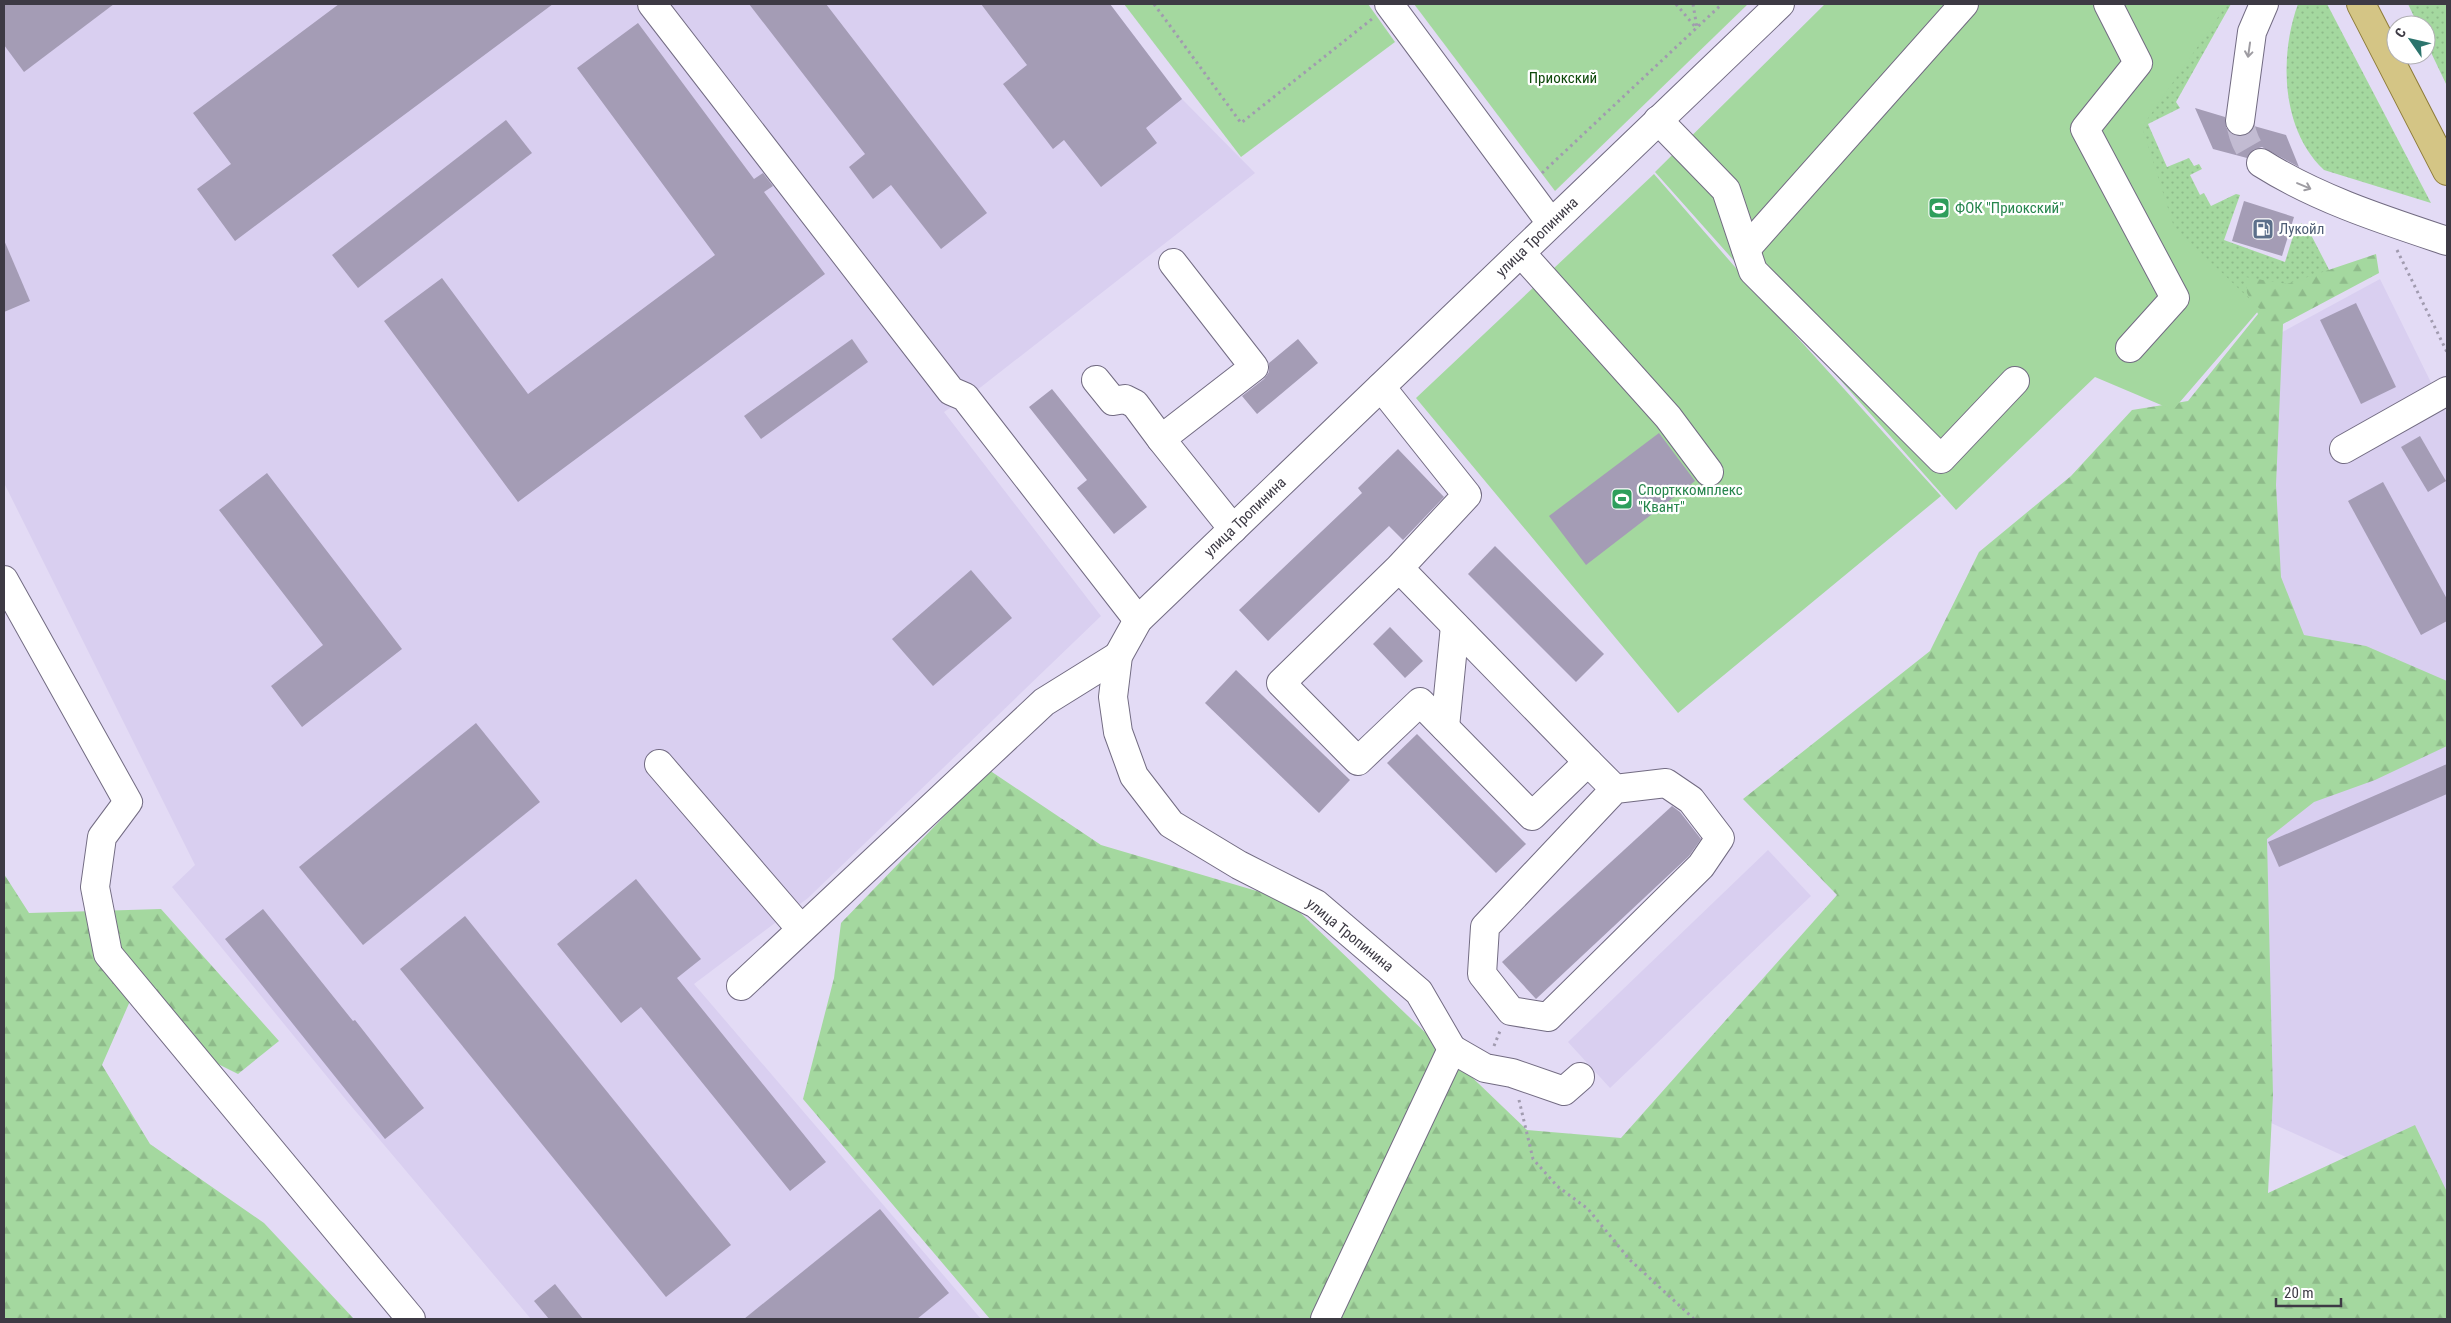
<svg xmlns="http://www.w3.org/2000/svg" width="2451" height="1323" font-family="'Roboto Condensed',sans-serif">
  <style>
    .built { fill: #d9cff0 }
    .grass { fill: url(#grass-dots) }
    .forest { fill: url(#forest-firs) }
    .green { fill: #a4d89f }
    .building { fill: #a49cb5 }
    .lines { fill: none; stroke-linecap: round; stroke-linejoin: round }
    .minor-tunnel { stroke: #c2bbd2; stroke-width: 28; stroke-dasharray: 28 14; stroke-linecap: butt }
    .minor-casing { stroke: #726b82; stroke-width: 30 }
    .major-casing { stroke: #8d7b39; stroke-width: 30 }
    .path { stroke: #a19baf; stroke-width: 3; stroke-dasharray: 2.5 4; stroke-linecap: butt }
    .minor { stroke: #fff; stroke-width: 28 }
    .major { stroke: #d4c585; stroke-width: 28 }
    .oneway { stroke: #9e9ca2 }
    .labels { text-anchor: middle; stroke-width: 4.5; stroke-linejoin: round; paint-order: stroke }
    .park-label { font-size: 15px; fill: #0e490a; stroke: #fff }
    .leisure-label { font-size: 15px; fill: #27864d; stroke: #fff; text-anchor: start }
    .service-label { font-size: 15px; fill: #4e5e75; stroke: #fff; text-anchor: start }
    .street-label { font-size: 15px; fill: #3d3a44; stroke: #fff }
  </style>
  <defs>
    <pattern id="grass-dots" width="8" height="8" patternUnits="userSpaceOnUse" patternTransform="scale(1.25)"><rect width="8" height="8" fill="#a4d89f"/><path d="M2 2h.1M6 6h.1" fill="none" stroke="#8eba8a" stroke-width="1.8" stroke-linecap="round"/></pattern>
    <pattern id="forest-firs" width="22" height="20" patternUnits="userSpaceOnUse" patternTransform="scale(1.25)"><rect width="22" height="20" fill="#a4d89f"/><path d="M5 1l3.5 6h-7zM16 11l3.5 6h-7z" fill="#8eba8a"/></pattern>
  </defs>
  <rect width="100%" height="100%" fill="#e3dbf5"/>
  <g class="built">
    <path d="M4 4H1110L1182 99 1255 173 981 387 944 412 1101 616 808 898 694 984 981 1319H531L347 1101 172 887 195 865 4 483Z"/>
    <path d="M2380 279 2447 415V1319L2434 1197 2258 1117 2275 336Z"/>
    <path d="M1768 850 1811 896 1610 1088 1568 1042Z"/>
  </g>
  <g class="grass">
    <path d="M2194 4H2231L2176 102 2180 108 2148 124 2167 167 2189 158 2194 166 2199 164 2202 169 2190 175 2200 195 2204 193 2211 206 2236 194 2240 195 2224 240 2285 262 2294 233 2297 235 2301 223 2308 229 2339 289 2276 324 2172 230 2099 125Z"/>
    <path d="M2298 4H2327L2431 203 2324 170C2281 130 2279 56 2298 4Z"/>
    <path d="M2408 4H2447V86L2426 42V25H2418Z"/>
  </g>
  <g class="forest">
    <path d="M2376 254 2379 273 2283 324 2276 485 2281 577 2304 635 2366 646 2447 681V746L2375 780 2314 802 2267 839 2273 1095 2268 1193 2415 1125 2447 1192V1319H990L803 1099 834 978 841 923 989 770 1101 845 1287 900 1527 1130 1621 1138 1837 895 1743 799 1930 651 1979 552 2071 476 2132 410 2188 401 2258 314 2247 293 2245 277 2287 284Z"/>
    <path d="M4 874 29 913 161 909 279 1041 238 1074 200 1055 134 992 102 1065 150 1144 264 1223 354 1319H4Z"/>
  </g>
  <g class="green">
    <path d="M1124 4H1368L1395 42 1241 157Z"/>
    <path d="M1414 4H1748L1555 191Z"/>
    <path d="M1825 4H2220L2223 10 2142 127 2174 227 2260 309 2173 410 2095 377 1956 510 1655 172Z"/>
    <path d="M1654 174 1769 306 1941 496 1678 713 1416 398Z"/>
  </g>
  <g class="building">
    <path d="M4 4H114L24 72 4 45Z"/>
    <path d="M339 4H553L235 241 197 189 231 164 193 113Z"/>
    <path d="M749 4H826L987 213 941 249 891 185 873 199 849 167 865 154Z"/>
    <path d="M981 4H1110L1182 99 1146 128 1157 143 1101 187 1064 140 1053 149 1003 84 1027 65Z"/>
    <path d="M638 23 754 179 763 173 773 186 764 192 825 274 518 502 384 321 442 278 528 394 715 255 577 68Z"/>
    <path d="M2195 108 2225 117 2226 127 2230 133 2237 136 2246 135 2254 126 2286 135 2299 167 2262 147 2253 150 2247 158 2213 149Z"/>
    <path d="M506 120 532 153 358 288 332 255Z"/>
    <path d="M2244 201 2294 217 2282 256 2232 241Z"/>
    <path d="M4 240 30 301 4 312Z"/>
    <path d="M2356 303 2396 387 2361 404 2320 320Z"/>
    <path d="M852 339 868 362 761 439 744 416Z"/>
    <path d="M1298 339 1318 363 1257 414 1242 396 1264 379 1269 372V363Z"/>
    <path d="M1052 389 1147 507 1114 534 1077 488 1087 480 1029 407Z"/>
    <path d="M1659 433 1695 481 1586 565 1549 516Z"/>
    <path d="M2420 436 2446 481 2428 492 2401 447Z"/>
    <path d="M1398 449 1444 497 1403 540 1389 526 1268 641 1239 610 1362 493 1358 488Z"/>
    <path d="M267 473 402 649 302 727 271 686 323 645 219 510Z"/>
    <path d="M2383 482 2447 599V621L2421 635 2348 501Z"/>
    <path d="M1495 546 1604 654 1576 682 1468 574Z"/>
    <path d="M971 570 1012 618 933 686 892 639Z"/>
    <path d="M1390 627 1423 661 1405 678 1373 644Z"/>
    <path d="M1236 670 1350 780 1319 813 1205 703Z"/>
    <path d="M476 723 540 802 363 945 299 867Z"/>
    <path d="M1417 734 1526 844 1496 873 1387 763Z"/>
    <path d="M2447 764V794L2279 867 2268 842Z"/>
    <path d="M1672 806 1680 812 1701 839 1689 856 1536 999 1502 962Z"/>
    <path d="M636 879 701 959 677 978 826 1162 790 1191 641 1007 621 1023 557 944Z"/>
    <path d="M263 909 353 1021 355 1020 424 1108 385 1139 225 939Z"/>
    <path d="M465 916 731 1245 666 1297 400 969Z"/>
    <path d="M880 1209 949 1293 917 1319H744Z"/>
    <path d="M555 1284 583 1319H549L534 1301Z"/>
  </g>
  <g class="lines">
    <path class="minor-tunnel" d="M2240 121C2242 137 2249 152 2261 163"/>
    <g class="minor-casing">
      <g id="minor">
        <path d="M652 4 951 391 965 397 1138 620"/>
        <path d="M1389 4 1551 223"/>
        <path d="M2108 4 2138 63 2085 129 2175 298 2130 348"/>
        <path d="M1658 120 1726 190 1753 271 1941 459 2015 381"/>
        <path d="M2240 121 2252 32 2264 4"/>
        <path d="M2261 163C2318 199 2384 220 2447 241"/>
        <path d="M1746 249 1964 4"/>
        <path d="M1521 253 1668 417 1709 472"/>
        <path d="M1173 263 1254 367 1161 439 1233 529"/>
        <path d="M1096 380 1113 401 1125 399 1135 404 1161 439"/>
        <path d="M1381 387 1467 495 1399 568 1281 683 1358 761 1420 702 1532 816 1588 762 1399 568"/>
        <path d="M2344 449 2447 391"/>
        <path d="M4 580 128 802 102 837 95 887 108 954 411 1319"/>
        <path d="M1445 727 1455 626"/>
        <path d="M1588 762 1615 789 1485 927 1482 974 1511 1011 1548 1017 1701 866 1720 838 1691 800 1666 783 1615 789"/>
        <path d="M659 764 801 929"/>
        <path d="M741 986 1044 702 1118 656"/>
        <path d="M1452 1049 1419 992 1316 904 1239 865 1171 824 1134 776 1118 732 1113 697 1118 656 1138 620 1780 4"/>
        <path d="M1452 1049 1485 1068 1512 1073 1564 1091 1580 1077"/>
        <path d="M1325 1319 1452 1049"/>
      </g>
    </g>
    <g class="major-casing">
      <path id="major" d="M2361 4 2447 171"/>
    </g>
    <g class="path">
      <path d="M1154 4 1241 123 1372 19"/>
      <path d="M1676 4 1697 29"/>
      <path d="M1693 4 1697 28"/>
      <path d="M1542 173 1722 4"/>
      <path d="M2397 250 2447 352"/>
      <path d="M1494 1046 1500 1031"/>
      <path d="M1519 1100 1533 1159 1557 1186 1588 1209 1630 1260 1694 1319"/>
    </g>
    <use href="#minor" class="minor"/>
    <use href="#major" class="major"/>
  </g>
  <defs><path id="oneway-shaft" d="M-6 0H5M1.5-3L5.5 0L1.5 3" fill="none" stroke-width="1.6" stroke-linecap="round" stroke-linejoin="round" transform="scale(1.25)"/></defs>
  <g class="oneway">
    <use href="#oneway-shaft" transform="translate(2249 50) rotate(98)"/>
    <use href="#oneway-shaft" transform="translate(2304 186) rotate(23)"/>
  </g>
  <defs>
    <g id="stadium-square" transform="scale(1.125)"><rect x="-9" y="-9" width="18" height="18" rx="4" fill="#2e9e5b" stroke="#fff"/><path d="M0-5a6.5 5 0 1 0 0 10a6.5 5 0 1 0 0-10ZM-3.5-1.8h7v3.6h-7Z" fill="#fff"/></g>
    <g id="fuel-square" transform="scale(1.125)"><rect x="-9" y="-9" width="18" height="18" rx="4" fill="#5c6f8a" stroke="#fff"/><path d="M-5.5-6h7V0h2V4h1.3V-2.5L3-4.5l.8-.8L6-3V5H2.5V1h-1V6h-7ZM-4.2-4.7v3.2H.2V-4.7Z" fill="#fff"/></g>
  </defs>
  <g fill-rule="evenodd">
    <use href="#stadium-square" x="1939" y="208"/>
    <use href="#fuel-square" x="2263" y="229"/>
    <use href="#stadium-square" x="1622" y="499"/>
  </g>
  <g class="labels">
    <g class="park-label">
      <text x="1563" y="83">Приокский</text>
    </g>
    <g class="leisure-label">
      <text x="1955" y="213">ФОК "Приокский"</text>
      <text x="1638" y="495">Спортккомплекс<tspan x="1638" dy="17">"Квант"</tspan></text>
    </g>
    <g class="service-label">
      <text x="2279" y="234">Лукойл</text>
    </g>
    <g class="street-label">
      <text transform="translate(1537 237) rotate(-44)" y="5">улица Тропинина</text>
      <text transform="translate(1245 517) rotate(-44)" y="5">улица Тропинина</text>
      <text transform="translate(1350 935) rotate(39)" y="5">улица Тропинина</text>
    </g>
  </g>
  <rect width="2451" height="1323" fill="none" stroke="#3d3a44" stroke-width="10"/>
  <g transform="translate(2411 40) rotate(304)"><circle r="24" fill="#ffffff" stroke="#b1b0b4"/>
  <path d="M0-4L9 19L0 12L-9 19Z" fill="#2c746d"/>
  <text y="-8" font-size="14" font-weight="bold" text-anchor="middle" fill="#3d3a44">С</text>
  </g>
  <path d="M2276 1298v8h65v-8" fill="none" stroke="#3d3a44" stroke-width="2.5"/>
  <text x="2284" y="1298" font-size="15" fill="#3d3a44" stroke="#ffffff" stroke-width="4" paint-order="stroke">20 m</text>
</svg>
